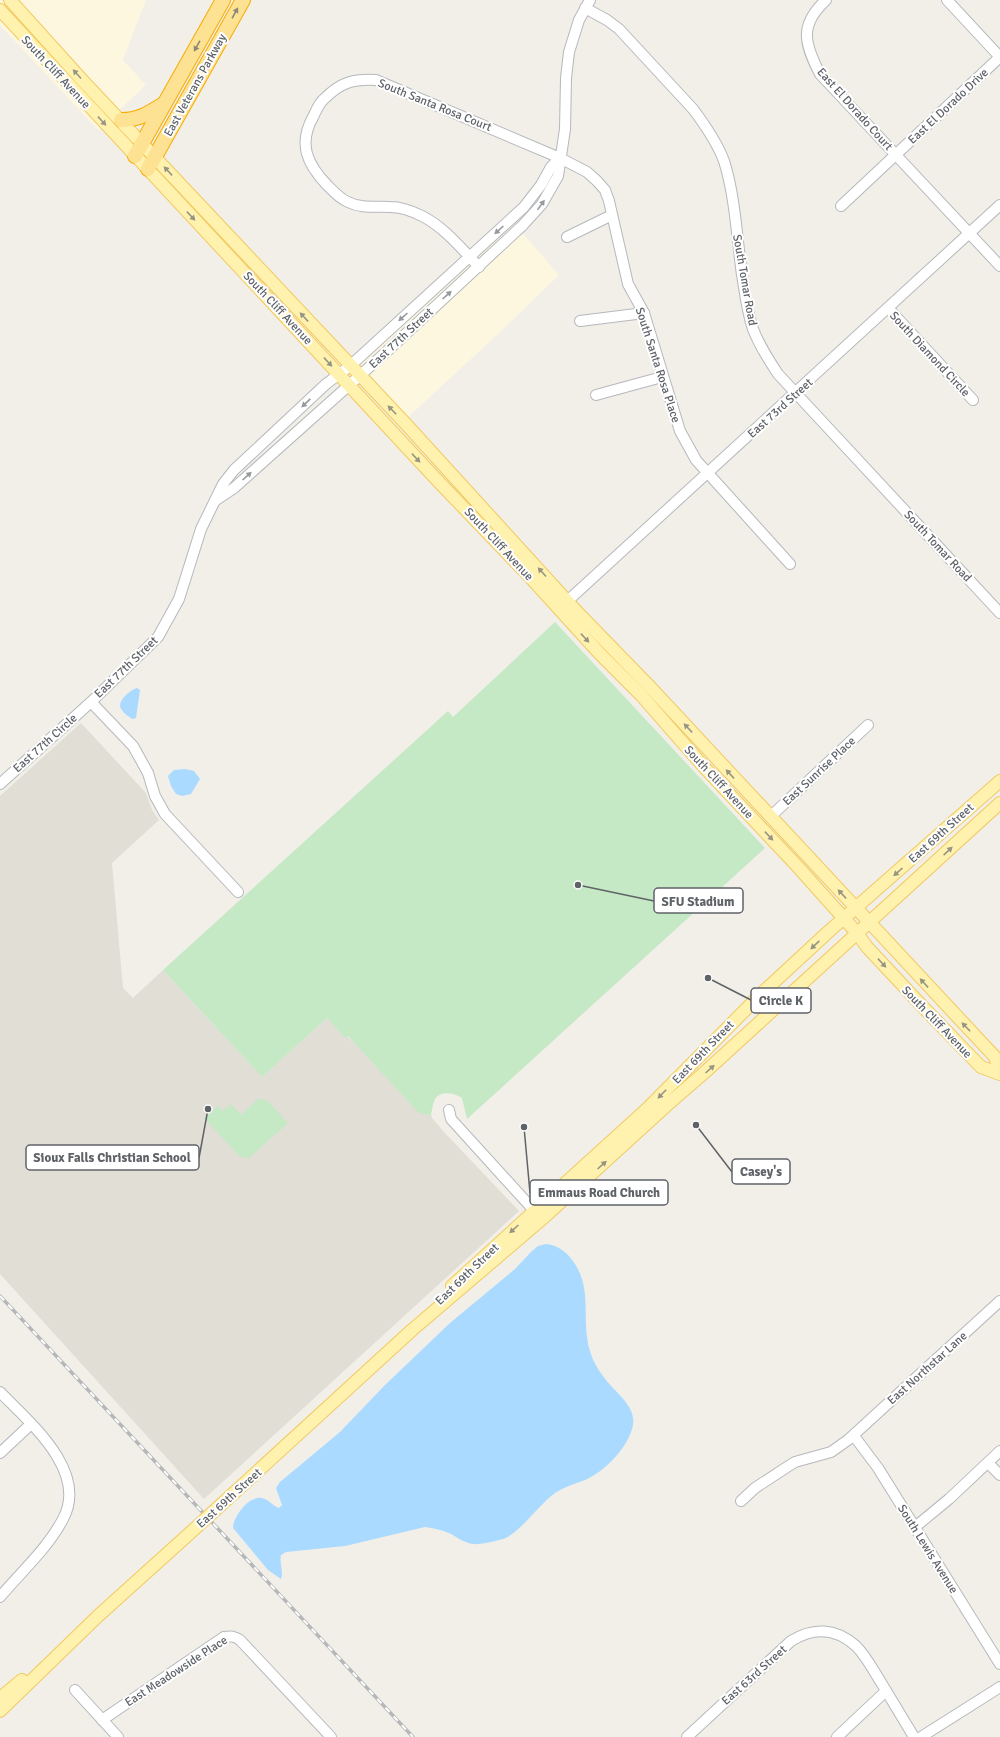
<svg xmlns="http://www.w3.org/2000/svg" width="1000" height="1737" font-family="Signika,sans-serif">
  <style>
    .commercial { fill: #fef7e0 }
    .education { fill: #e1ded6 }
    .green { fill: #c5e8c5 }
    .water { fill: #aadaff }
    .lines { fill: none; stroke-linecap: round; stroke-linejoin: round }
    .minor-casing { stroke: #b5b8bc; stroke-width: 12 }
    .major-casing { stroke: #f2c960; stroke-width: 14 }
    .highway-casing { stroke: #f9ab00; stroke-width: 16 }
    .minor { stroke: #fff; stroke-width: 10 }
    .major { stroke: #fff2af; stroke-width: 12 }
    .highway { stroke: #fde293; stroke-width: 14 }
    .rail-casing { stroke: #b6b7b8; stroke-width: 3.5 }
    .rail { stroke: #fff; stroke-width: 2; stroke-dasharray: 6; stroke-linecap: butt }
    .major-bridge-casing { stroke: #f2c960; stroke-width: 14; stroke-linecap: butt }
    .major-bridge { stroke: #fff2af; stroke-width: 12 }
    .oneway { fill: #8e8975 }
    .oneway2 { fill: #979581 }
    .oneway3 { fill: #979a9d }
    .labels { text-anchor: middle; stroke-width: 4; stroke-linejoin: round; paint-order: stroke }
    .street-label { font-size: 12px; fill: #5f6368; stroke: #fff }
    .leader { fill: none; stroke: #5f6368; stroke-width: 1.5 }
    .callout-dot { fill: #5f6368; stroke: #fff; stroke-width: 1.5 }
    .callout { fill: #fff; stroke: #5f6368; stroke-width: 1.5 }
    .callout-label { font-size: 13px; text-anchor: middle; font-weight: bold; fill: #5f6368 }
  </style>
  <rect width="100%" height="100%" fill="#f1efe8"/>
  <g class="commercial">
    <path d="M0 0H146L123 60 146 85 98 130 0 25Z"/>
    <path d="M510 219 559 275 499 333 407 418 358 361Z"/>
  </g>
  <path class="education" d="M81 723 146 793 152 810 159 820 112 863 123 988 133 998 163 970 262 1077 327 1018 345 1038 347 1036 427 1114 431 1115 432 1118 444 1132 519 1211 204 1499 0 1274V796Z"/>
  <g class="green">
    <path d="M555 622 765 848 467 1119 462 1098C455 1093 441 1090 435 1099 433 1103 432 1110 431 1115L419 1113 348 1036 345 1038 327 1018 262 1077 163 970 448 711 453 717Z"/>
    <path d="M258 1099 267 1100 288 1123 249 1158 240 1157 204 1118 218 1106 223 1111 231 1104 241 1115Z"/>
  </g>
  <g class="water">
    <path d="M137 688 140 690 136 718 132 719C129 716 124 714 122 710 115 702 130 690 137 688Z"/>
    <path d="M185 769 194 771 200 779 191 794 182 796 176 794 171 786 168 776 174 770Z"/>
    <path d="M546 1244C556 1245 562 1249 569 1256 595 1286 580 1317 590 1351 593 1362 599 1371 606 1380 616 1393 636 1406 633 1425 629 1447 604 1472 585 1480 572 1485 560 1488 550 1497 538 1507 517 1535 503 1539 495 1541 481 1545 473 1544 465 1543 458 1538 451 1534 442 1530 434 1528 425 1527L345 1546 286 1552 281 1555C279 1563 284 1572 281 1579L268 1570 233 1528C233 1517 249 1495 262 1498 268 1499 273 1506 279 1508L282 1505 276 1488 280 1482 340 1432 385 1385 450 1323 515 1269 531 1252 538 1246Z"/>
  </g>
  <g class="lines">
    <g class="minor-casing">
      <g id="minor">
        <path d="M826 0C799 25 804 43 820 74L1000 266"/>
        <path d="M947 0 1000 57"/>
        <path d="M585 8 607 20 619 29 693 109C705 125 717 142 724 161 735 195 737 239 742 275 745 292 747 312 753 329 759 345 768 359 778 374L1000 613"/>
        <path d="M841 206 1000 57"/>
        <path d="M567 237 612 215"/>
        <path d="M479 267C462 249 444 227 422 216 412 211 401 207 390 207 376 206 362 209 348 202 340 199 333 191 327 185 307 164 298 144 313 117 316 111 319 103 324 99 341 82 353 79 376 80L560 158 587 172 597 181 605 190 609 201 628 284 644 313 680 431 696 460 790 564"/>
        <path d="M888 308 973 400"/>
        <path d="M580 321 644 313"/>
        <path d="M596 395 662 377"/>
        <path d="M216 500 234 488 384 354 523 225 542 204 558 176 565 129 566 78 569 52 579 20 590 0"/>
        <path d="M562 606 1000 205"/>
        <path d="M91 702 133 746 148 773 155 796 165 814 238 892"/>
        <path d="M0 784 91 702 158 637 179 599 201 529 223 484 234 470 326 384 350 366 524 207 541 185 551 167 560 158"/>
        <path d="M770 817 868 725"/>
        <path d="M449 1110 451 1119 540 1217"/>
        <path d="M0 1392C29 1422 89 1471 63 1519 48 1548 21 1572 0 1597"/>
        <path d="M854 1436 878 1468 1000 1664"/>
        <path d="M0 1453 31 1424"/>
        <path d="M988 1463 1000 1475"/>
        <path d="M741 1501 755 1488 787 1467 795 1462 831 1452 848 1440 1000 1301"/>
        <path d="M915 1527 949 1499 1000 1451"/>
        <path d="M75 1690 118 1737"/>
        <path d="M102 1720 224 1637C231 1636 234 1636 240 1640L331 1737"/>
        <path d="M687 1737 791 1641C813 1627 836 1628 856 1646 867 1657 874 1672 882 1684 893 1702 903 1719 914 1737"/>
        <path d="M837 1737 886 1691"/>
        <path d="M921 1737 1000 1687"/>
      </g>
    </g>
    <g class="major-casing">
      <g id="major">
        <path d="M10 0 83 81 405 423 578 613 650 687 995 1057 1000 1073"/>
        <path d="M0 10 437 480 530 577 600 654 641 695 704 767 798 867 857 933 867 947 923 1007 981 1067 1000 1074"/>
        <path d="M452 1286 647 1109 761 994 827 933 1000 781"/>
        <path d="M224 1502 412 1330 542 1219 667 1105 705 1072 1000 803"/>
        <path d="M0 1698 22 1680"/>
        <path d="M0 1711 98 1616 190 1533"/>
      </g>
    </g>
    <g class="highway-casing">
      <g id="highway">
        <path d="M121 120C138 120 148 114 162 105"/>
        <path d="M135 156 223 0"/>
        <path d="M148 169 243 0"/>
      </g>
    </g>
    <use href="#minor" class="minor"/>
    <use href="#major" class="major"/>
    <use href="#highway" class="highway"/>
    <g class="rail-casing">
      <path id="rail" d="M0 1296 413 1737"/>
    </g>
    <use href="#rail" class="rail"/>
    <g class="major-bridge-casing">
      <path id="major-bridge" d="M190 1533 224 1502"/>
    </g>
    <use href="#major-bridge" class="major-bridge"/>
  </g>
  <defs><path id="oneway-solid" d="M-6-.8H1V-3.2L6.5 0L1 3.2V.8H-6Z"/></defs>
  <g class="oneway">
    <use href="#oneway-solid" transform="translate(235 13) rotate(-61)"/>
    <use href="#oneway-solid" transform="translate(197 46) rotate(119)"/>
  </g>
  <g class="oneway2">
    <use href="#oneway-solid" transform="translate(77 74) rotate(-132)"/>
    <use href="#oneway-solid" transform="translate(102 121) rotate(47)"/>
    <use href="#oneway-solid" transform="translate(168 171) rotate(-133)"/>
    <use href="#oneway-solid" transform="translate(191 216) rotate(47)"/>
    <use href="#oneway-solid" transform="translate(304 317) rotate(-133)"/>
    <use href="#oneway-solid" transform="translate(328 362) rotate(47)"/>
    <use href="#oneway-solid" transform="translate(392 410) rotate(-134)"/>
    <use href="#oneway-solid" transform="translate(416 458) rotate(47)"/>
    <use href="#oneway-solid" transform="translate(542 572) rotate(-132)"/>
    <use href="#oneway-solid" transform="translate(585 638) rotate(47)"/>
    <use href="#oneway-solid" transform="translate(688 728) rotate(-133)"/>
    <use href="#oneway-solid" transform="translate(730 774) rotate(-133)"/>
    <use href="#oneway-solid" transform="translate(769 836) rotate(47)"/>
    <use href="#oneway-solid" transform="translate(948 851) rotate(-43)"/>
    <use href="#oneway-solid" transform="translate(898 872) rotate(138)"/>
    <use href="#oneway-solid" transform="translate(842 894) rotate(-133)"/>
    <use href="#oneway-solid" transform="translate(815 945) rotate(137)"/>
    <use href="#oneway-solid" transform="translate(882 963) rotate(47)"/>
    <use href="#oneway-solid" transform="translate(924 983) rotate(-133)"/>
    <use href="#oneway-solid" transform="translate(966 1027) rotate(-134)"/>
    <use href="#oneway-solid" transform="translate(710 1069) rotate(-42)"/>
    <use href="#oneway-solid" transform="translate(662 1094) rotate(134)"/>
    <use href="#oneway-solid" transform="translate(602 1165) rotate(-42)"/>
    <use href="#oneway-solid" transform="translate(514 1229) rotate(138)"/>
  </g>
  <g class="oneway3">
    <use href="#oneway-solid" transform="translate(541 205) rotate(-54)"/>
    <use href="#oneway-solid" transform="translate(499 230) rotate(138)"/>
    <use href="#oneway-solid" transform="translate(447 295) rotate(-42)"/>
    <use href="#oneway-solid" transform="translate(403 317) rotate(138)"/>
    <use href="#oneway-solid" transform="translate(306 403) rotate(137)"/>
    <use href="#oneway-solid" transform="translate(247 476) rotate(-42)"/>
  </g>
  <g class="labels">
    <g class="street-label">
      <text transform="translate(56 72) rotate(47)" y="4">South Cliff Avenue</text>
      <text transform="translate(195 85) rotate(-61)" y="4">East Veterans Parkway</text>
      <text transform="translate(435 105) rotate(22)" y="4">South Santa Rosa Court</text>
      <text transform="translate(948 106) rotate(-43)" y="4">East El Dorado Drive</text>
      <text transform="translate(855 109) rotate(48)" y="4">East El Dorado Court</text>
      <text transform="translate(745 280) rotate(80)" y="4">South Tomar Road</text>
      <text transform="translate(278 308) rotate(47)" y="4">South Cliff Avenue</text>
      <text transform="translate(401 338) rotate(-43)" y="4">East 77th Street</text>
      <text transform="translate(930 354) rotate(47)" y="4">South Diamond Circle</text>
      <text transform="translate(658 365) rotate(72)" y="4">South Santa Rosa Place</text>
      <text transform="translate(780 408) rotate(-42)" y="4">East 73rd Street</text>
      <text transform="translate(499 544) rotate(47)" y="4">South Cliff Avenue</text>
      <text transform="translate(938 546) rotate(47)" y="4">South Tomar Road</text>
      <text transform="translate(126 667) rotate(-44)" y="4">East 77th Street</text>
      <text transform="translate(45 743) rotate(-42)" y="4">East 77th Circle</text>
      <text transform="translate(819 771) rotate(-43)" y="4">East Sunrise Place</text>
      <text transform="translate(719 782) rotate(47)" y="4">South Cliff Avenue</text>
      <text transform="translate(941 833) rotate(-42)" y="4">East 69th Street</text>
      <text transform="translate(937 1022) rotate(46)" y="4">South Cliff Avenue</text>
      <text transform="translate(703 1052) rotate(-46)" y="4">East 69th Street</text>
      <text transform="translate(467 1274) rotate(-44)" y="4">East 69th Street</text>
      <text transform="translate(927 1368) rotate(-42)" y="4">East Northstar Lane</text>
      <text transform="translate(229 1498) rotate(-42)" y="4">East 69th Street</text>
      <text transform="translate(928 1549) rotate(58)" y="4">South Lewis Avenue</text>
      <text transform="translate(176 1671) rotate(-33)" y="4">East Meadowside Place</text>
      <text transform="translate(754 1675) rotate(-42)" y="4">East 63rd Street</text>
    </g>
  </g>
  <path class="leader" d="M578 885L654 901M708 978L751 1000M208 1109L199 1158M696 1125L732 1172M524 1127L530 1193"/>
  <g class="callout-dot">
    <circle cx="578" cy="885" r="4"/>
    <circle cx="708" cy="978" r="4"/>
    <circle cx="208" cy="1109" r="4"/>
    <circle cx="696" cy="1125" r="4"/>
    <circle cx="524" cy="1127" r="4"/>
  </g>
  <g class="callout">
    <rect x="654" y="888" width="89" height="25" rx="4"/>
    <rect x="751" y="988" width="60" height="25" rx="4"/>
    <rect x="26" y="1145" width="173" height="25" rx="4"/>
    <rect x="732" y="1159" width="58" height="25" rx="4"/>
    <rect x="530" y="1180" width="138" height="25" rx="4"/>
  </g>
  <g class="callout-label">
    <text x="698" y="906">SFU Stadium</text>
    <text x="781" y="1005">Circle K</text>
    <text x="112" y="1162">Sioux Falls Christian School</text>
    <text x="761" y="1176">Casey's</text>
    <text x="599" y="1197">Emmaus Road Church</text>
  </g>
</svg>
